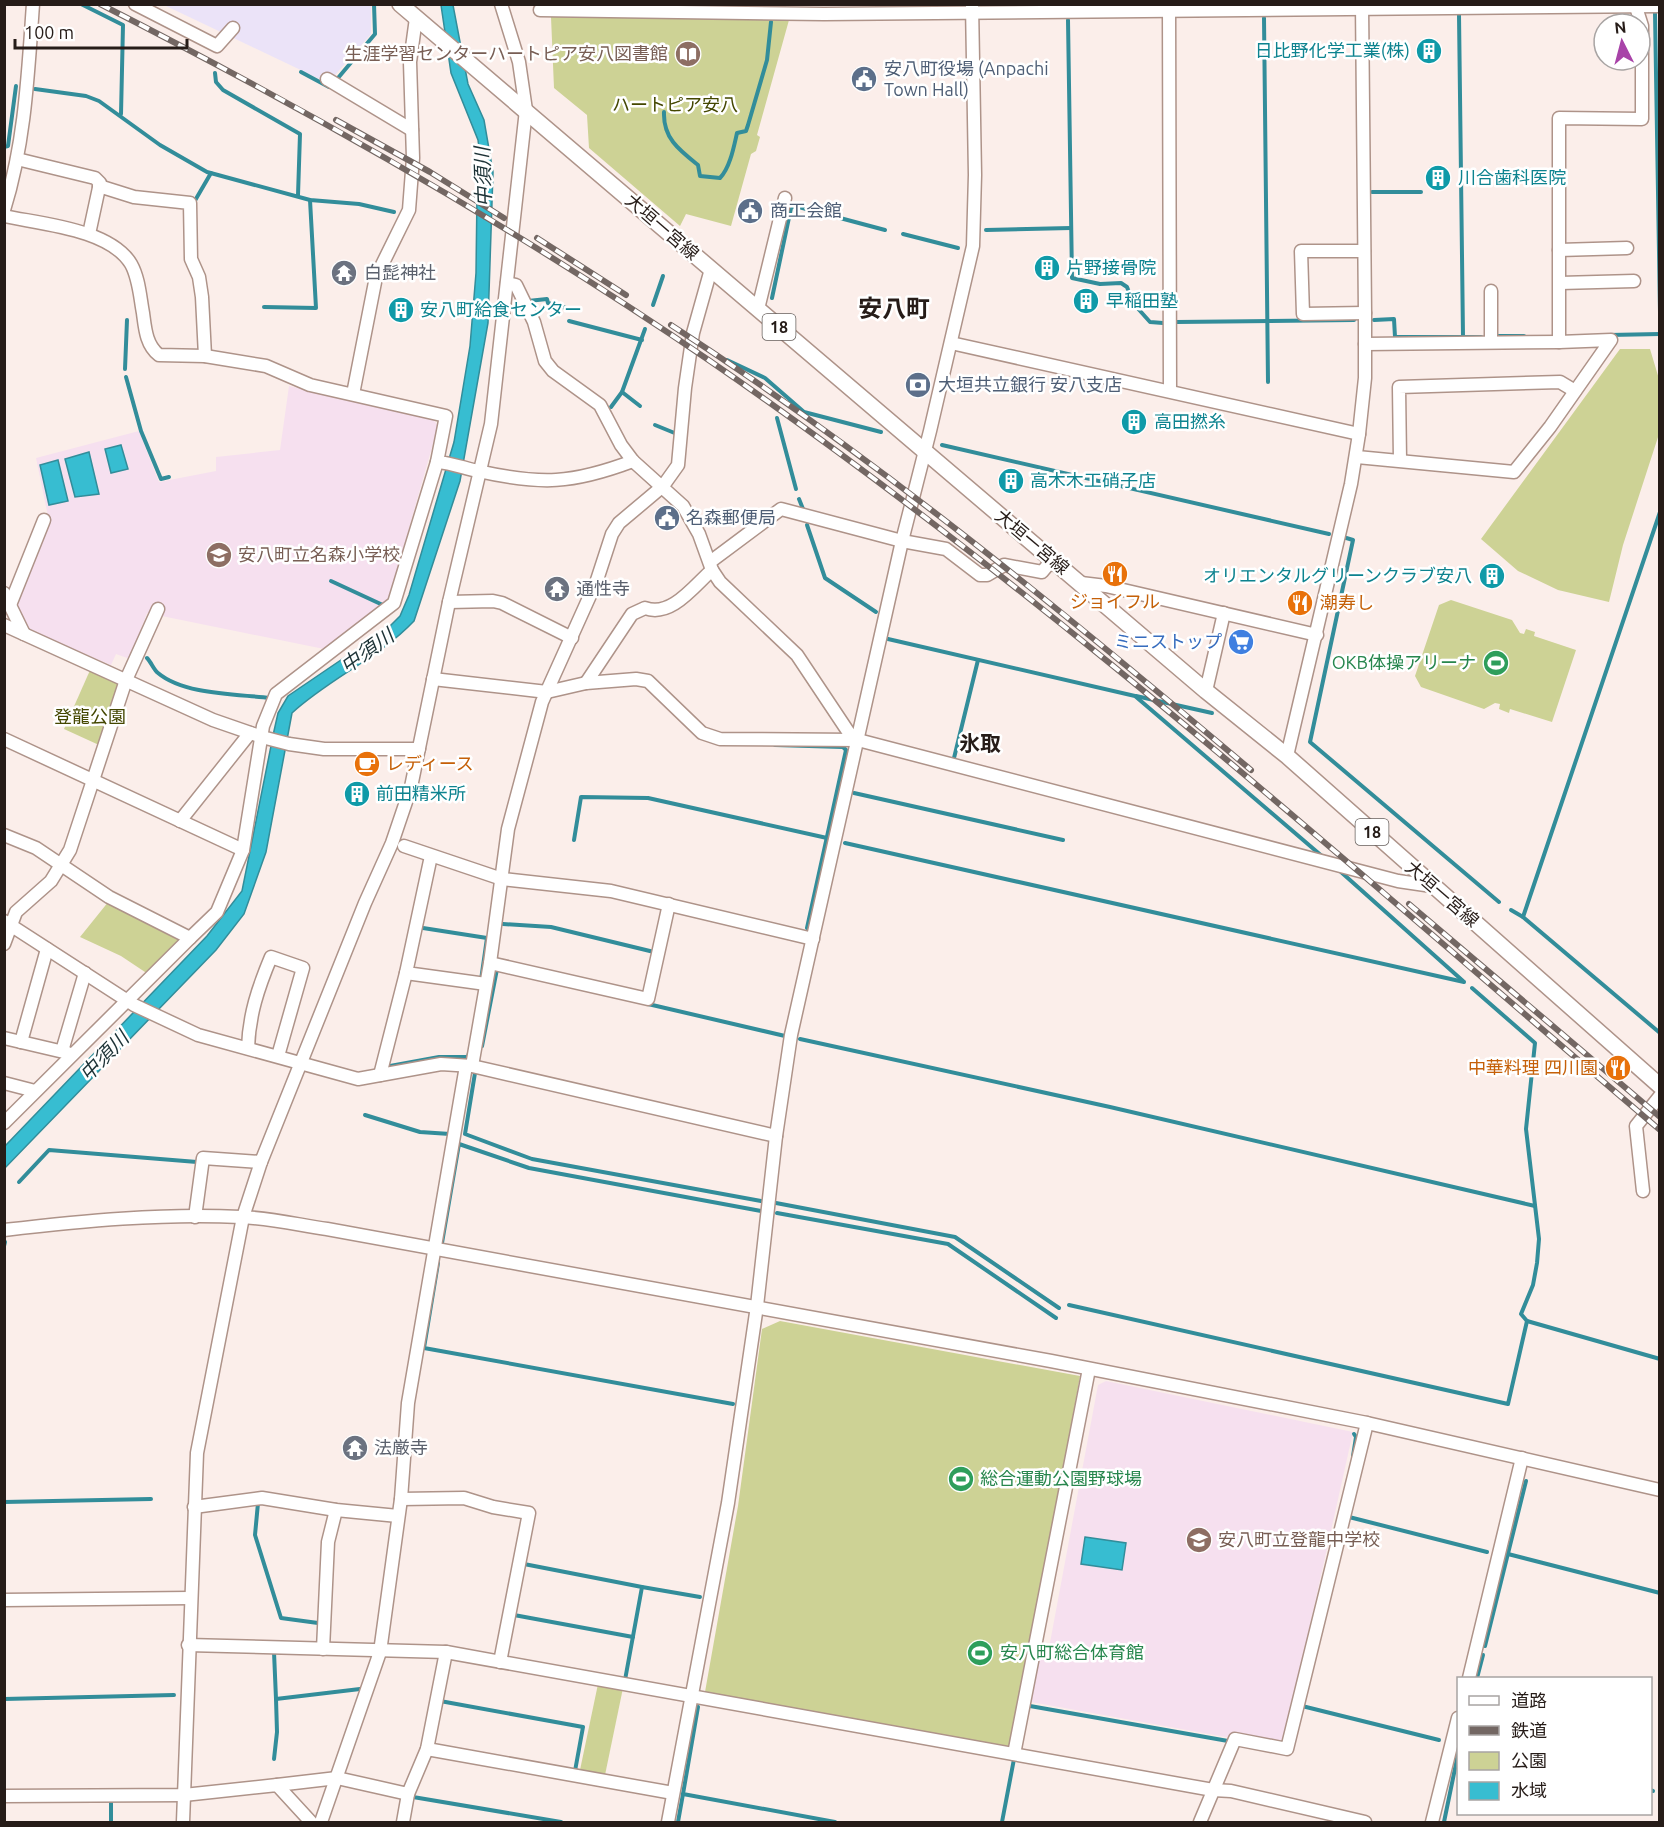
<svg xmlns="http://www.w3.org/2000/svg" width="1664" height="1827" font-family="Ubuntu,'Noto Sans JP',sans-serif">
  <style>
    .commercial { fill: #ebe3f8 }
    .education { fill: #f6e0ef }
    .green { fill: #cdd295 }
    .water { fill: #37bdd1; stroke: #328d9a; stroke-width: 1.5 }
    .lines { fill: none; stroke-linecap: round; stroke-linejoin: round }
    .stream { stroke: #328d9a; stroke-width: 4 }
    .minor-casing { stroke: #ae9389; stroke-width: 15 }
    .major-casing { stroke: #ae9389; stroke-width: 18 }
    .minor { stroke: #fff; stroke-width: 12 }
    .major { stroke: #fff; stroke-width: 15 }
    .rail-casing { stroke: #736763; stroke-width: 6 }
    .rail { stroke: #fff; stroke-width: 4; stroke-dasharray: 11; stroke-linecap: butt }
    .labels { text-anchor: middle; stroke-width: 5; stroke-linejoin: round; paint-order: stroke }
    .shield { fill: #fff; stroke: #67605d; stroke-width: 1.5 }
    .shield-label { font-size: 16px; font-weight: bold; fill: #261c18 }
    .culture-label { font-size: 18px; fill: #0d838f; stroke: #fff; text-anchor: start }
    .education-label { font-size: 18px; fill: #785e54; stroke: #fff; text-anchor: start }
    .service-label { font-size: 18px; fill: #4e5e75; stroke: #fff; text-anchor: start }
    .park-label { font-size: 18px; fill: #444700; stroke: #fff }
    .street-label { font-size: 18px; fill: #261c18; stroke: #fff }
    .worship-label { font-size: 18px; fill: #5b616d; stroke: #fff; text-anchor: start }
    .food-label { font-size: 18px; fill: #c56008; stroke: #fff; text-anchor: start }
    .shop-label { font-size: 18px; fill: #366cbe; stroke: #fff; text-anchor: end }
    .leisure-label { font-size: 18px; fill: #27864d; stroke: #fff; text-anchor: start }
    .water-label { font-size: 20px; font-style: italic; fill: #1c3236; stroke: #fff }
    .quarter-label { font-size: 21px; font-weight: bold; fill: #261c18; stroke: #fff }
    .district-label { font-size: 24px; font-weight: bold; fill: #261c18; stroke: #fff }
  </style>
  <rect width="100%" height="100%" fill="#fbeeea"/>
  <path class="commercial" d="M164 5H371V34L328 83Z"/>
  <g class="education">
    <path d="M289 386 432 418 438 426 392 588 396 592 391 603 329 650 147 613 130 659 116 654 111 665 31 631 16 606 49 521 36 458 139 431 159 482 216 471V457L280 450Z"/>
    <path d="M1106 1381 1353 1432 1285 1737 1278 1742 1231 1738 1031 1702 1040 1647 1049 1648 1098 1385Z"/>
  </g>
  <g class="green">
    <path d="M768 15 789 20 757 135 760 137 756 151 751 154 731 226 686 214 680 226 589 148 587 115 554 88 551 17Z"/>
    <path d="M1620 349H1650L1659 379V434L1623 545 1609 602 1558 590 1518 571 1481 539Z"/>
    <path d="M1451 600 1512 620 1520 633 1524 634 1526 629 1535 632 1534 636 1576 650 1552 722 1510 709 1509 713 1499 709 1500 704 1495 703 1484 709 1421 687 1415 676 1439 605Z"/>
    <path d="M91 668 122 682 99 745 64 729Z"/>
    <path d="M109 901 182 938 148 974 121 956 80 937Z"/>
    <path d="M780 1321 1080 1376 1013 1748 705 1692 738 1506 762 1329Z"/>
    <path d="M598 1684 623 1688 605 1775 580 1770Z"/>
  </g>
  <g class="water">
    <path d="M441 5H453L468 84 484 120 493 172 488 323 460 481 414 621C379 658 330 678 292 713L266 852 244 914 216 950 5 1168V1146L207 936 242 891 274 731 278 713 288 696 388 628 400 616 409 595 454 442 470 346 476 273 477 195 481 165 478 140 451 73Z"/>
    <path d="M121 445 128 469 111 473 105 449Z"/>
    <path d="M89 452 99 494 75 497 65 459Z"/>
    <path d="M58 460 68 501 49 505 40 465Z"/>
    <path d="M1085 1537 1126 1543 1122 1570 1081 1564Z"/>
  </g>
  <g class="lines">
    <g class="stream">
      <path d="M81 4 123 25 121 114"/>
      <path d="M1655 13 1660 312"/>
      <path d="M1459 15 1463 336"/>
      <path d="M1264 18 1268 382"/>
      <path d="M1068 20 1072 278 1100 284 1121 283 1127 287 1133 303 1150 322 1163 323"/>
      <path d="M301 72 329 87"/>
      <path d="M215 73 216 82 223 90 300 134 298 195"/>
      <path d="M338 78 375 34 374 4"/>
      <path d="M35 89 86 96 99 101 160 145 207 172 310 200 359 204 394 212"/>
      <path d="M664 112C663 138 679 150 698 165L700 176 720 178C730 168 734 146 737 133L746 131 748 125 767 60 771 22"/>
      <path d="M4 147 8 146 16 86"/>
      <path d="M1372 192H1421"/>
      <path d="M193 204 211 173"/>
      <path d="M986 230 1071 228"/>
      <path d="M903 234 958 248"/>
      <path d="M772 298 791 208 795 206 885 230"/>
      <path d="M528 301 547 299 548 303 566 308"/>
      <path d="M653 305 663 276"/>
      <path d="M264 307 316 308 310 200"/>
      <path d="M1374 320 1394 319 1395 337H1481"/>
      <path d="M569 321 642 340"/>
      <path d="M1176 322 1354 320"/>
      <path d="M1609 335 1660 334"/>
      <path d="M1497 336H1524"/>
      <path d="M727 360 765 378 804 412 881 432"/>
      <path d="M125 369 127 320"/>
      <path d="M126 377 141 431 161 479 169 477"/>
      <path d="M622 392 640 406"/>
      <path d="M611 407 622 392 645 329"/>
      <path d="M777 418 796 489"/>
      <path d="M655 425 677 434"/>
      <path d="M942 445 1329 534"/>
      <path d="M799 499 803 509"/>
      <path d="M1660 512 1523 917 1660 1033"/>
      <path d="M807 525 825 578 876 612"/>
      <path d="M1343 537 1353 540 1310 742 1499 902"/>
      <path d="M331 581 385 606"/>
      <path d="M888 639 1135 696 1323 857"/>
      <path d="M147 658C151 662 154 670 158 673 184 695 238 694 270 698"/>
      <path d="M1136 696 1212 713"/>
      <path d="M775 745 843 747 846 750 807 928"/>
      <path d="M954 758 978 660"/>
      <path d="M854 793 1063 840"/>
      <path d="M574 840 581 797 648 798 827 838"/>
      <path d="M845 843 1464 982"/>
      <path d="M1341 872 1463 981"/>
      <path d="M1511 910 1523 917"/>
      <path d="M503 924 551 927 654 952"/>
      <path d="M423 928 487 938 481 980"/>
      <path d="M1472 988 1535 1043 1526 1129 1539 1239 1537 1263 1533 1285 1521 1314 1527 1321 1660 1359"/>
      <path d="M648 1004 785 1036"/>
      <path d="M800 1039 1110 1107 1535 1206"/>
      <path d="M482 1046 497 969"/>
      <path d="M390 1066 439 1057H468L469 1053"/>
      <path d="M475 1073 465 1134 532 1159 761 1201"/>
      <path d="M365 1115 420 1132 450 1134"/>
      <path d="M19 1182 49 1150 197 1162V1164"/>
      <path d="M776 1203 955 1237 1059 1308"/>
      <path d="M777 1213 948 1244 1056 1318"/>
      <path d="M442 1243 459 1144 529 1168 761 1211"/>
      <path d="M4 1246 5 1242"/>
      <path d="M438 1263 424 1348 733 1404"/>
      <path d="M1069 1305 1508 1404 1527 1321"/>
      <path d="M1353 1456 1356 1437 1354 1434"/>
      <path d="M4 1502 151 1499"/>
      <path d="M258 1503 255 1535 281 1618 318 1623"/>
      <path d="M1349 1517 1487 1552"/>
      <path d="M1508 1554 1660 1593"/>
      <path d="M524 1562V1564L642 1587 625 1680"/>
      <path d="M642 1587 700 1597"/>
      <path d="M514 1615 633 1637"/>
      <path d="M1485 1646 1526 1481"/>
      <path d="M274 1652 276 1699 360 1689"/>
      <path d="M1477 1678 1483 1655"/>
      <path d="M4 1699 174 1695"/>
      <path d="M440 1701 583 1727 575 1771 577 1772"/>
      <path d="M1030 1706 1228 1741"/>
      <path d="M1302 1706 1439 1740"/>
      <path d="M698 1707 683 1794 835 1822"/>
      <path d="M274 1759 277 1732 276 1699"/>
      <path d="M1650 1790 1653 1791"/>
      <path d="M413 1797 561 1822"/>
      <path d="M111 1799V1822"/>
      <path d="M678 1822 683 1794"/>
      <path d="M1002 1822 1014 1759"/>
      <path d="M1444 1822 1458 1754"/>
    </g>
    <g class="minor-casing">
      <g id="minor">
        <path d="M135 4 217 46 233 28"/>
        <path d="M1169 4 1170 391"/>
        <path d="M540 10 824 14 1660 6"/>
        <path d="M327 79 412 130"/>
        <path d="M17 159 95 178 100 183 89 234"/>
        <path d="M99 186 134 197 190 203 191 259 199 277 202 297 205 356"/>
        <path d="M4 210C25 143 28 74 33 4"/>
        <path d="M4 216C41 224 110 229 131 264 139 278 140 297 143 313 145 328 146 345 159 355L205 356 266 366 310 385 446 416 437 462C451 463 464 468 478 471 541 485 572 484 633 461"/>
        <path d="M1559 250 1627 248"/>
        <path d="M1364 251H1301L1303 314 1365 313"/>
        <path d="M507 283 516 285 534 322 545 361 553 371 600 405 621 445 633 461 683 506 699 534 712 570 720 582 797 655 849 733 858 740"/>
        <path d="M1560 283 1634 281"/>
        <path d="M1491 291V342"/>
        <path d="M758 309 785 198"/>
        <path d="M951 343 1359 434"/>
        <path d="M1365 344 1559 342"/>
        <path d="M353 394 376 277 409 210 413 158 410 62 416 18"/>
        <path d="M1357 457 1514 472 1550 427 1611 340 1559 342V118L1642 119V26L1636 7"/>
        <path d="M1400 460 1399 387 1560 382 1575 391"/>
        <path d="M710 562 781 509 902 541 946 549 980 575H987L1004 565 1042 572 1052 560"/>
        <path d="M1081 583 1106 586 1317 635"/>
        <path d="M4 593 24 634"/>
        <path d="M449 602 493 601 502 603 572 638"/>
        <path d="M10 605 44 520"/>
        <path d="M4 625 213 720 262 737 289 744 324 749H419"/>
        <path d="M433 679 547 692 586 683 636 679 648 681 702 733 720 739 858 740 1398 881 1432 886"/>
        <path d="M586 683 632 614 645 608C671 618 694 586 712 570"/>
        <path d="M1206 691 1224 613"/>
        <path d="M4 739 243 850"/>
        <path d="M1287 756 1351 484 1359 434 1365 378V313L1362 4"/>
        <path d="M180 821 250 733"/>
        <path d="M4 835 36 848 109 897 190 938 217 912 243 850 263 726 276 694 394 603 437 462"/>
        <path d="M404 846 502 879 611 891 813 939"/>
        <path d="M431 856 406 973 486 984"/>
        <path d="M4 921 134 1005 198 1035 358 1079 441 1064 472 1066 776 1136"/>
        <path d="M4 944 16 912 51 881 70 850 126 680 158 609"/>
        <path d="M490 963 648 999 669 904"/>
        <path d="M4 1038 68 1053"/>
        <path d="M21 1042 47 949"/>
        <path d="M248 1048C249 1015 258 988 271 957L303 968 278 1056"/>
        <path d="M62 1051 85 973"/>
        <path d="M472 1066 490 963 508 829 542 702 597 580 612 534 619 523 663 486 678 465 685 388 693 333 711 269"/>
        <path d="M380 1075 406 973"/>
        <path d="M4 1083 35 1091"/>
        <path d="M4 1123 190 938"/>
        <path d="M1643 1191 1636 1126 1660 1096"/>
        <path d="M195 1217 203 1158 261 1162"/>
        <path d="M4 1230C83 1221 162 1213 241 1217 270 1218 299 1225 327 1229L1051 1361 1367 1423 1660 1490"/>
        <path d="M401 1499 464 1498 493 1507 529 1513 500 1662"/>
        <path d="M194 1507 262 1498 336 1510 398 1516"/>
        <path d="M4 1600 190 1598"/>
        <path d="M188 1645 446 1652 1213 1790 1231 1791 1365 1822"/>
        <path d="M323 1649 328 1542 336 1510"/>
        <path d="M1469 1678 1522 1458"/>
        <path d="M427 1749 673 1793"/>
        <path d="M1014 1754 1089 1369"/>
        <path d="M277 1785 337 1778 408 1794 427 1749 446 1652"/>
        <path d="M4 1796 184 1795 277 1785 311 1822"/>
        <path d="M183 1822 197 1453 243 1217 261 1162 365 903 392 843 411 787 449 602 491 424 526 110 519 62 501 4"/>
        <path d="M321 1822 380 1652 401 1499 408 1403 466 1066"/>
        <path d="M403 1822 408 1794"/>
        <path d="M668 1822 728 1503 757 1306 776 1136 791 1035 902 541 930 431 973 246 975 175 972 4"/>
        <path d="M1200 1822 1235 1739 1287 1749 1367 1423"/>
        <path d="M1432 1822 1458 1718"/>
      </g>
    </g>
    <g class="major-casing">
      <path id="major" d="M400 4 1206 691 1287 756 1660 1086"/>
    </g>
    <use href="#minor" class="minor"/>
    <use href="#major" class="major"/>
    <g class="rail-casing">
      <g id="rail">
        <path d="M100 4C310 111 516 228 710 361 1046 592 1350 866 1660 1130"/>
        <path d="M336 120 430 172 504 218"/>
        <path d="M537 238 626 295"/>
        <path d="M671 325C875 457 1065 613 1251 770"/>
        <path d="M1409 904 1660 1117"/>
      </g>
    </g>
    <use href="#rail" class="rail"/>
  </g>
  <defs>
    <g id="building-disc" transform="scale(1.35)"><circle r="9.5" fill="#0f9aa8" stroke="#fff"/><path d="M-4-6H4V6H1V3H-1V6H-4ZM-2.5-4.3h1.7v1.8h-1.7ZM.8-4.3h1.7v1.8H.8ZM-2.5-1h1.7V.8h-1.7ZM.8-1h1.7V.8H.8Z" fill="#fff"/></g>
    <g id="library-disc" transform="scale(1.35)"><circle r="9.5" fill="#8d6e63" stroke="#fff"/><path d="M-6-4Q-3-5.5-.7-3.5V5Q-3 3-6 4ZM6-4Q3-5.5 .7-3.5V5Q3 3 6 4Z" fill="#fff"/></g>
    <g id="civic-disc" transform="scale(1.35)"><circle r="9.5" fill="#5c6f8a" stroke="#fff"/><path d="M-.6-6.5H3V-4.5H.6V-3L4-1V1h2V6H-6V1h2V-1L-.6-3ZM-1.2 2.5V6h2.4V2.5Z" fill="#fff"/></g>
    <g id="temple-disc" transform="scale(1.35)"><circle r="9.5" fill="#6b7280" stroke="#fff"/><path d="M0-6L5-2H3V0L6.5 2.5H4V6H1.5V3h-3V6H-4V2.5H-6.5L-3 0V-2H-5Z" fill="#fff"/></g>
    <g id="bank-disc" transform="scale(1.35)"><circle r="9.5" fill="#5c6f8a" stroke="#fff"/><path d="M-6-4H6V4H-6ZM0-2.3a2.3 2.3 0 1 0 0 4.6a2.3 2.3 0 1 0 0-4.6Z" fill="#fff"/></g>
    <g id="school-disc" transform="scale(1.35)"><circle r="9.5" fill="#8d6e63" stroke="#fff"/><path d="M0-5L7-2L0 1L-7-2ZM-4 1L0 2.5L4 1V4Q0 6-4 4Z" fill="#fff"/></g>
    <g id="restaurant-disc" transform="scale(1.35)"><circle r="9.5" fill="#e8710a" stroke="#fff"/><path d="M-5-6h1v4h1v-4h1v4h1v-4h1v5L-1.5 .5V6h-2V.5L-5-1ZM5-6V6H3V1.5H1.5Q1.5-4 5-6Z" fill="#fff"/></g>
    <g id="supermarket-disc" transform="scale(1.35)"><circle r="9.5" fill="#3f7fe0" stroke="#fff"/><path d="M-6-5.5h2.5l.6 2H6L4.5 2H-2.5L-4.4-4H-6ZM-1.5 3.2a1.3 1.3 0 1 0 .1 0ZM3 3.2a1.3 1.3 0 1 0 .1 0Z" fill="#fff"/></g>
    <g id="stadium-disc" transform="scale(1.35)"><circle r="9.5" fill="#2e9e5b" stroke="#fff"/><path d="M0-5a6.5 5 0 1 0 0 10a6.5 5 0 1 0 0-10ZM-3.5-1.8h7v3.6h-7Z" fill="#fff"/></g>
    <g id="cafe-disc" transform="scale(1.35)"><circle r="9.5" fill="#e8710a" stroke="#fff"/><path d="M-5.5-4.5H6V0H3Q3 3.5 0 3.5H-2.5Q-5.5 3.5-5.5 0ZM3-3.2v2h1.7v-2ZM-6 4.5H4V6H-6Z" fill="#fff"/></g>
  </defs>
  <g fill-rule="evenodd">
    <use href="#building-disc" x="1429" y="51"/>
    <use href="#library-disc" x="688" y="54"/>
    <use href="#civic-disc" x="864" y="79"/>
    <use href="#building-disc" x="1438" y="178"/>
    <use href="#civic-disc" x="750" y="211"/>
    <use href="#building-disc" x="1047" y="268"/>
    <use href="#temple-disc" x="344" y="273"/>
    <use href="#building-disc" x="1086" y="301"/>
    <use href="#building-disc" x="401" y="310"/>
    <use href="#bank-disc" x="918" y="385"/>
    <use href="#building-disc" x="1134" y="422"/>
    <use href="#building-disc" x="1011" y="481"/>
    <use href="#civic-disc" x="667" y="518"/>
    <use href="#school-disc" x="219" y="555"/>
    <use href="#restaurant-disc" x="1115" y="574"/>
    <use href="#building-disc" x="1492" y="576"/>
    <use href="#temple-disc" x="557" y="589"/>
    <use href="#restaurant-disc" x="1300" y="603"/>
    <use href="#supermarket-disc" x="1241" y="642"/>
    <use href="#stadium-disc" x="1496" y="663"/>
    <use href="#cafe-disc" x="367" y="764"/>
    <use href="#building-disc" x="357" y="794"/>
    <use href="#restaurant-disc" x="1618" y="1068"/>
    <use href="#temple-disc" x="355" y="1448"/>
    <use href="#stadium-disc" x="961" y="1479"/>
    <use href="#school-disc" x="1199" y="1540"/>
    <use href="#stadium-disc" x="980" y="1653"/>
  </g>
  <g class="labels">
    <g class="shield">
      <rect x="762.5" y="314" width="33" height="26" rx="4.5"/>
      <rect x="1355.5" y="819" width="33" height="26" rx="4.5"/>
    </g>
    <g class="shield-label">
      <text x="779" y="333">18</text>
      <text x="1372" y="838">18</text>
    </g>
    <g class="culture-label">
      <text x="1410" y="57" text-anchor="end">日比野化学工業(株)</text>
      <text x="1458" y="184">川合歯科医院</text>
      <text x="1066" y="274">片野接骨院</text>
      <text x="1106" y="307">早稲田塾</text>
      <text x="420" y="316">安八町給食センター</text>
      <text x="1154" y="428">高田撚糸</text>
      <text x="1030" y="487">高木木工硝子店</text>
      <text x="1472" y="582" text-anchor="end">オリエンタルグリーンクラブ安八</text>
      <text x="376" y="800">前田精米所</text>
    </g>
    <g class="education-label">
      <text x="668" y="60" text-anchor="end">生涯学習センターハートピア安八図書館</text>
      <text x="238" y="561">安八町立名森小学校</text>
      <text x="1218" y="1546">安八町立登龍中学校</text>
    </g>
    <g class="service-label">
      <text x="884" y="75">安八町役場 (Anpachi<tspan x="884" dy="21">Town Hall)</tspan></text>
      <text x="770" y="217">商工会館</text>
      <text x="938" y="391">大垣共立銀行 安八支店</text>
      <text x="686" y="524">名森郵便局</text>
    </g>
    <g class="park-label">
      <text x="675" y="111">ハートピア安八</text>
      <text x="90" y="723">登龍公園</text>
    </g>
    <g class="street-label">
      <text transform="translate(662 227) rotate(41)" y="6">大垣一宮線</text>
      <text transform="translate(1032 542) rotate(40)" y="6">大垣一宮線</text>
      <text transform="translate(1442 894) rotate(41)" y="6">大垣一宮線</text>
    </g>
    <g class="worship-label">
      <text x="364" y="279">白髭神社</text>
      <text x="576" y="595">通性寺</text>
      <text x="374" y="1454">法厳寺</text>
    </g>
    <g class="food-label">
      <text x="1115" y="608" text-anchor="middle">ジョイフル</text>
      <text x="1320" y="609">潮寿し</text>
      <text x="386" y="770">レディース</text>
      <text x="1598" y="1074" text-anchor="end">中華料理 四川園</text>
    </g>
    <g class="shop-label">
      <text x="1222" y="648">ミニストップ</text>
    </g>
    <g class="leisure-label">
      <text x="1476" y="669" text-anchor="end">OKB体操アリーナ</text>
      <text x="980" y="1485">総合運動公園野球場</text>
      <text x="1000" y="1659">安八町総合体育館</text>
    </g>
    <g class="water-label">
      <text transform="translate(483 177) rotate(-92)" y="7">中須川</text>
      <text transform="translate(367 651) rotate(-36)" y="7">中須川</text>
      <text transform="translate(104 1056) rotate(-46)" y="7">中須川</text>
    </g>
    <g class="quarter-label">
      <text x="980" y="751">氷取</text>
    </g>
    <g class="district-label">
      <text x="894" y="317">安八町</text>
    </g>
  </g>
  <rect width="1664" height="1827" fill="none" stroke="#261c18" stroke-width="12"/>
  <rect x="1457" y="1677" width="195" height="138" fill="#ffffff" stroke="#a8a4a3" stroke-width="1.5"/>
  <rect x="1469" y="1696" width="30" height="9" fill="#ffffff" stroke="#a8a4a3" stroke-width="1.5"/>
  <text x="1511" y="1707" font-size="18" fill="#261c18">道路</text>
  <rect x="1469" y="1726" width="30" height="9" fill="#736763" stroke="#a8a4a3" stroke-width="1.5"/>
  <text x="1511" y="1737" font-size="18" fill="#261c18">鉄道</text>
  <rect x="1469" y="1752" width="30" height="18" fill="#cdd295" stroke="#a8a4a3" stroke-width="1.5"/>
  <text x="1511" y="1767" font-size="18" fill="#261c18">公園</text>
  <rect x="1469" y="1782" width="30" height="18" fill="#37bdd1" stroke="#a8a4a3" stroke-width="1.5"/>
  <text x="1511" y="1797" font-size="18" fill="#261c18">水域</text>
  <g transform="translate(1622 42) rotate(354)"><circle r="28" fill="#ffffff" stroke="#a8a4a3" stroke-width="1.5"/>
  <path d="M0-4.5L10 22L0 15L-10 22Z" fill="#a843a8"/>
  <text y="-9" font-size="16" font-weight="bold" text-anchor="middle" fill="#261c18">N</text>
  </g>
  <path d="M15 39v9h172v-9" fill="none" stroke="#261c18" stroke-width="3"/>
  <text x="24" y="39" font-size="18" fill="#261c18" stroke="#ffffff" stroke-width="4.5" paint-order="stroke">100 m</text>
</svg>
